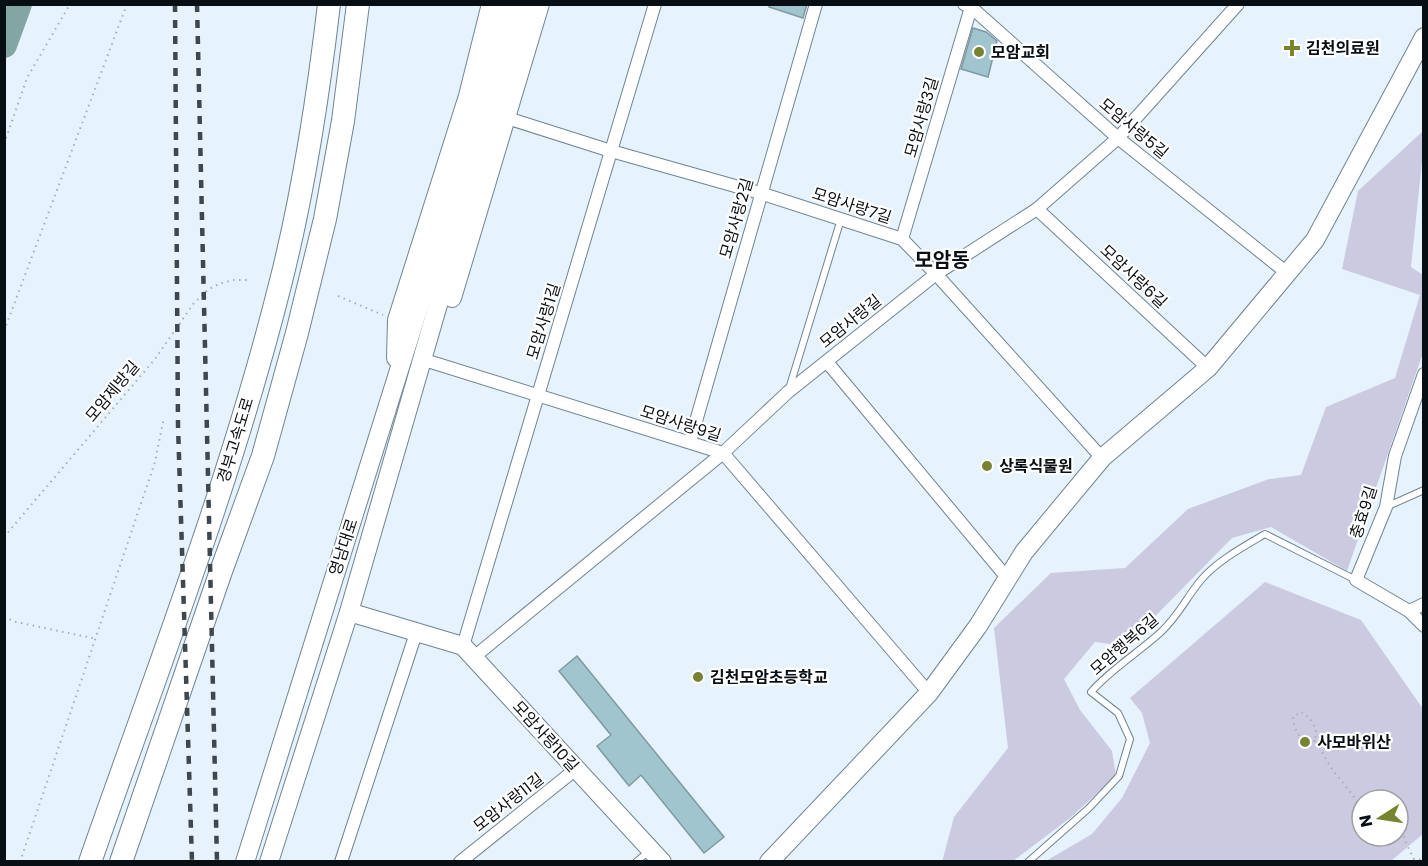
<svg xmlns="http://www.w3.org/2000/svg" width="1428" height="866" font-family="Poppins,'Noto Sans KR',sans-serif">
  <style>
    .green { fill: #cbcae1; fill-rule: evenodd }
    .lines { fill: none; stroke-linecap: round; stroke-linejoin: round }
    .river { stroke: #81a6a3; stroke-width: 26 }
    .building { fill: #a1c5ce; stroke: #7e9aa1; stroke-width: 1.5 }
    .lane-casing { stroke: #708493; stroke-width: 8 }
    .street-casing { stroke: #708493; stroke-width: 14 }
    .secondary-casing { stroke: #708493; stroke-width: 20 }
    .highway-casing { stroke: #708493; stroke-width: 24 }
    .path { stroke: #a3aeb7; stroke-width: 2; stroke-dasharray: 1.5 4.5; stroke-linecap: butt }
    .lane { stroke: #fff; stroke-width: 6 }
    .street { stroke: #fff; stroke-width: 12 }
    .secondary { stroke: #fff; stroke-width: 18 }
    .highway { stroke: #fff; stroke-width: 22 }
    .rail { stroke: #3f474e; stroke-width: 4.5; stroke-dasharray: 8 8; stroke-linecap: butt }
    .poi-dot { fill: #788330; stroke: #fff; stroke-width: 2 }
    .labels { text-anchor: middle; stroke-width: 4.5; stroke-linejoin: round; paint-order: stroke }
    .poi-label { font-size: 16px; font-weight: bold; fill: #080f14; stroke: #fff; text-anchor: start }
    .street-label { font-size: 16px; fill: #080f14; stroke: #fff }
    .quarter-label { font-size: 20px; font-weight: bold; fill: #080f14; stroke: #fff }
  </style>
  <rect width="100%" height="100%" fill="#e6f3fd"/>
  <g class="green">
    <path d="M1423 131V152L1411 267 1423 275V353L1347 571 1271 527 1232 538 1126 646 1095 642 1064 679 1080 710 1112 751 1116 776 1070 818 1013 861 942 862 954 817 1008 748 994 628 1051 573 1125 568 1188 509 1269 479 1301 475 1326 407 1395 378 1420 295 1342 269 1358 191Z"/>
    <path d="M1265 582 1361 620 1423 709V834L1391 861H1046L1092 834 1122 798 1150 743 1142 713 1130 698ZM1362 800H1398V836H1362Z"/>
  </g>
  <g class="lines">
    <path class="river" d="M4 45 19 4"/>
  </g>
  <g class="building">
    <path d="M769 4H807L803 18 769 7Z"/>
    <path d="M973 28 986 32 997 41 988 77 961 69Z"/>
    <path d="M577 656 724 837 704 853 641 775 629 786 597 746 611 735 559 671Z"/>
  </g>
  <g class="lines">
    <g class="lane-casing">
      <g id="lane">
        <path d="M789 389 841 219"/>
        <path d="M1386 507 1424 490"/>
        <path d="M636 862 648 852"/>
        <path d="M1028 862 1089 808 1119 776 1130 739 1118 713 1091 692C1111 669 1138 653 1161 632 1179 615 1186 598 1201 580 1217 561 1243 547 1265 534L1356 580"/>
      </g>
    </g>
    <g class="street-casing">
      <g id="street">
        <path d="M964 4 971 7 1118 138 1287 273"/>
        <path d="M507 118 611 151 760 193 902 239 936 274 1102 458"/>
        <path d="M1037 209 1208 368"/>
        <path d="M902 239 972 4"/>
        <path d="M431 362 723 453 929 693"/>
        <path d="M827 362 1008 579"/>
        <path d="M1424 374 1395 456 1386 507 1356 580 1409 611 1424 626"/>
        <path d="M690 442 816 4"/>
        <path d="M1409 611 1424 604"/>
        <path d="M463 646 655 4"/>
        <path d="M474 657 723 453 788 392 936 274 1037 209 1118 138 1238 4"/>
        <path d="M341 862 416 633"/>
        <path d="M460 862 576 769"/>
      </g>
    </g>
    <g class="secondary-casing">
      <g id="secondary">
        <path d="M452 298 540 4"/>
        <path d="M396 358 397 320 468 96 491 4"/>
        <path d="M349 612 463 646 662 862"/>
        <path d="M245 862 442 233 508 4"/>
        <path d="M269 862 349 612 525 4"/>
        <path d="M769 862 929 693 978 626 1024 552 1102 458 1208 368 1315 240 1424 37"/>
      </g>
    </g>
    <g class="highway-casing">
      <g id="highway">
        <path d="M90 862C157 670 232 478 281 281 304 190 318 98 329 4"/>
        <path d="M121 862 220 574 263 456 297 333 325 219 343 121 358 4"/>
      </g>
    </g>
    <g class="path">
      <path d="M4 144 27 78 70 4"/>
      <path d="M338 296 383 315"/>
      <path d="M4 331 127 4"/>
      <path d="M4 537 155 359 194 303 209 289 219 284 233 280H247"/>
      <path d="M4 617 16 622 97 639"/>
      <path d="M1315 741 1301 739 1294 726 1293 717 1301 712 1310 718 1316 730 1315 741 1332 769 1358 802 1362 803"/>
      <path d="M1398 820 1402 824 1405 841 1414 859 1424 860"/>
      <path d="M20 862 155 462 164 417"/>
    </g>
    <use href="#lane" class="lane"/>
    <use href="#street" class="street"/>
    <use href="#secondary" class="secondary"/>
    <use href="#highway" class="highway"/>
    <g class="rail">
      <path d="M175 4 178 425 192 862"/>
      <path d="M197 4 217 862"/>
    </g>
  </g>
  <g class="poi-dot">
    <path d="M1289 39h6v6h6v6h-6v6h-6v-6h-6v-6h6z"/>
    <circle cx="979" cy="52" r="6"/>
    <circle cx="987" cy="466" r="6"/>
    <circle cx="698" cy="677" r="6"/>
    <circle cx="1305" cy="742" r="6"/>
  </g>
  <g class="labels">
    <g class="poi-label">
      <text x="1306" y="54">김천의료원</text>
      <text x="991" y="58">모암교회</text>
      <text x="999" y="472">상록식물원</text>
      <text x="710" y="683">김천모암초등학교</text>
      <text x="1317" y="748">사모바위산</text>
    </g>
    <g class="street-label">
      <text transform="translate(921 117) rotate(-74)" y="6">모암사랑3길</text>
      <text transform="translate(1134 128) rotate(40)" y="6">모암사랑5길</text>
      <text transform="translate(852 205) rotate(18)" y="6">모암사랑7길</text>
      <text transform="translate(736 218) rotate(-74)" y="6">모암사랑2길</text>
      <text transform="translate(1134 276) rotate(43)" y="6">모암사랑6길</text>
      <text transform="translate(543 321) rotate(-73)" y="6">모암사랑1길</text>
      <text transform="translate(850 321) rotate(-39)" y="6">모암사랑길</text>
      <text transform="translate(112 391) rotate(-50)" y="6">모암제방길</text>
      <text transform="translate(681 423) rotate(18)" y="6">모암사랑9길</text>
      <text transform="translate(235 440) rotate(-73)" y="6">경부고속도로</text>
      <text transform="translate(1363 512) rotate(-72)" y="6">충효9길</text>
      <text transform="translate(343 547) rotate(-72)" y="6">영남대로</text>
      <text transform="translate(1124 644) rotate(-41)" y="6">모암행복6길</text>
      <text transform="translate(546 736) rotate(48)" y="6">모암사랑10길</text>
      <text transform="translate(508 802) rotate(-38)" y="6">모암사랑11길</text>
    </g>
    <g class="quarter-label">
      <text x="942" y="267">모암동</text>
    </g>
  </g>
  <rect width="1428" height="866" fill="none" stroke="#080f14" stroke-width="12"/>
  <g transform="translate(1380 818) rotate(258)"><circle r="28" fill="#ffffff" stroke="#9c9fa1" stroke-width="1.5"/>
  <path d="M0-4.5L10 22L0 15L-10 22Z" fill="#788330"/>
  <text y="-9" font-size="16" font-weight="bold" text-anchor="middle" fill="#080f14">N</text>
  </g>
</svg>
